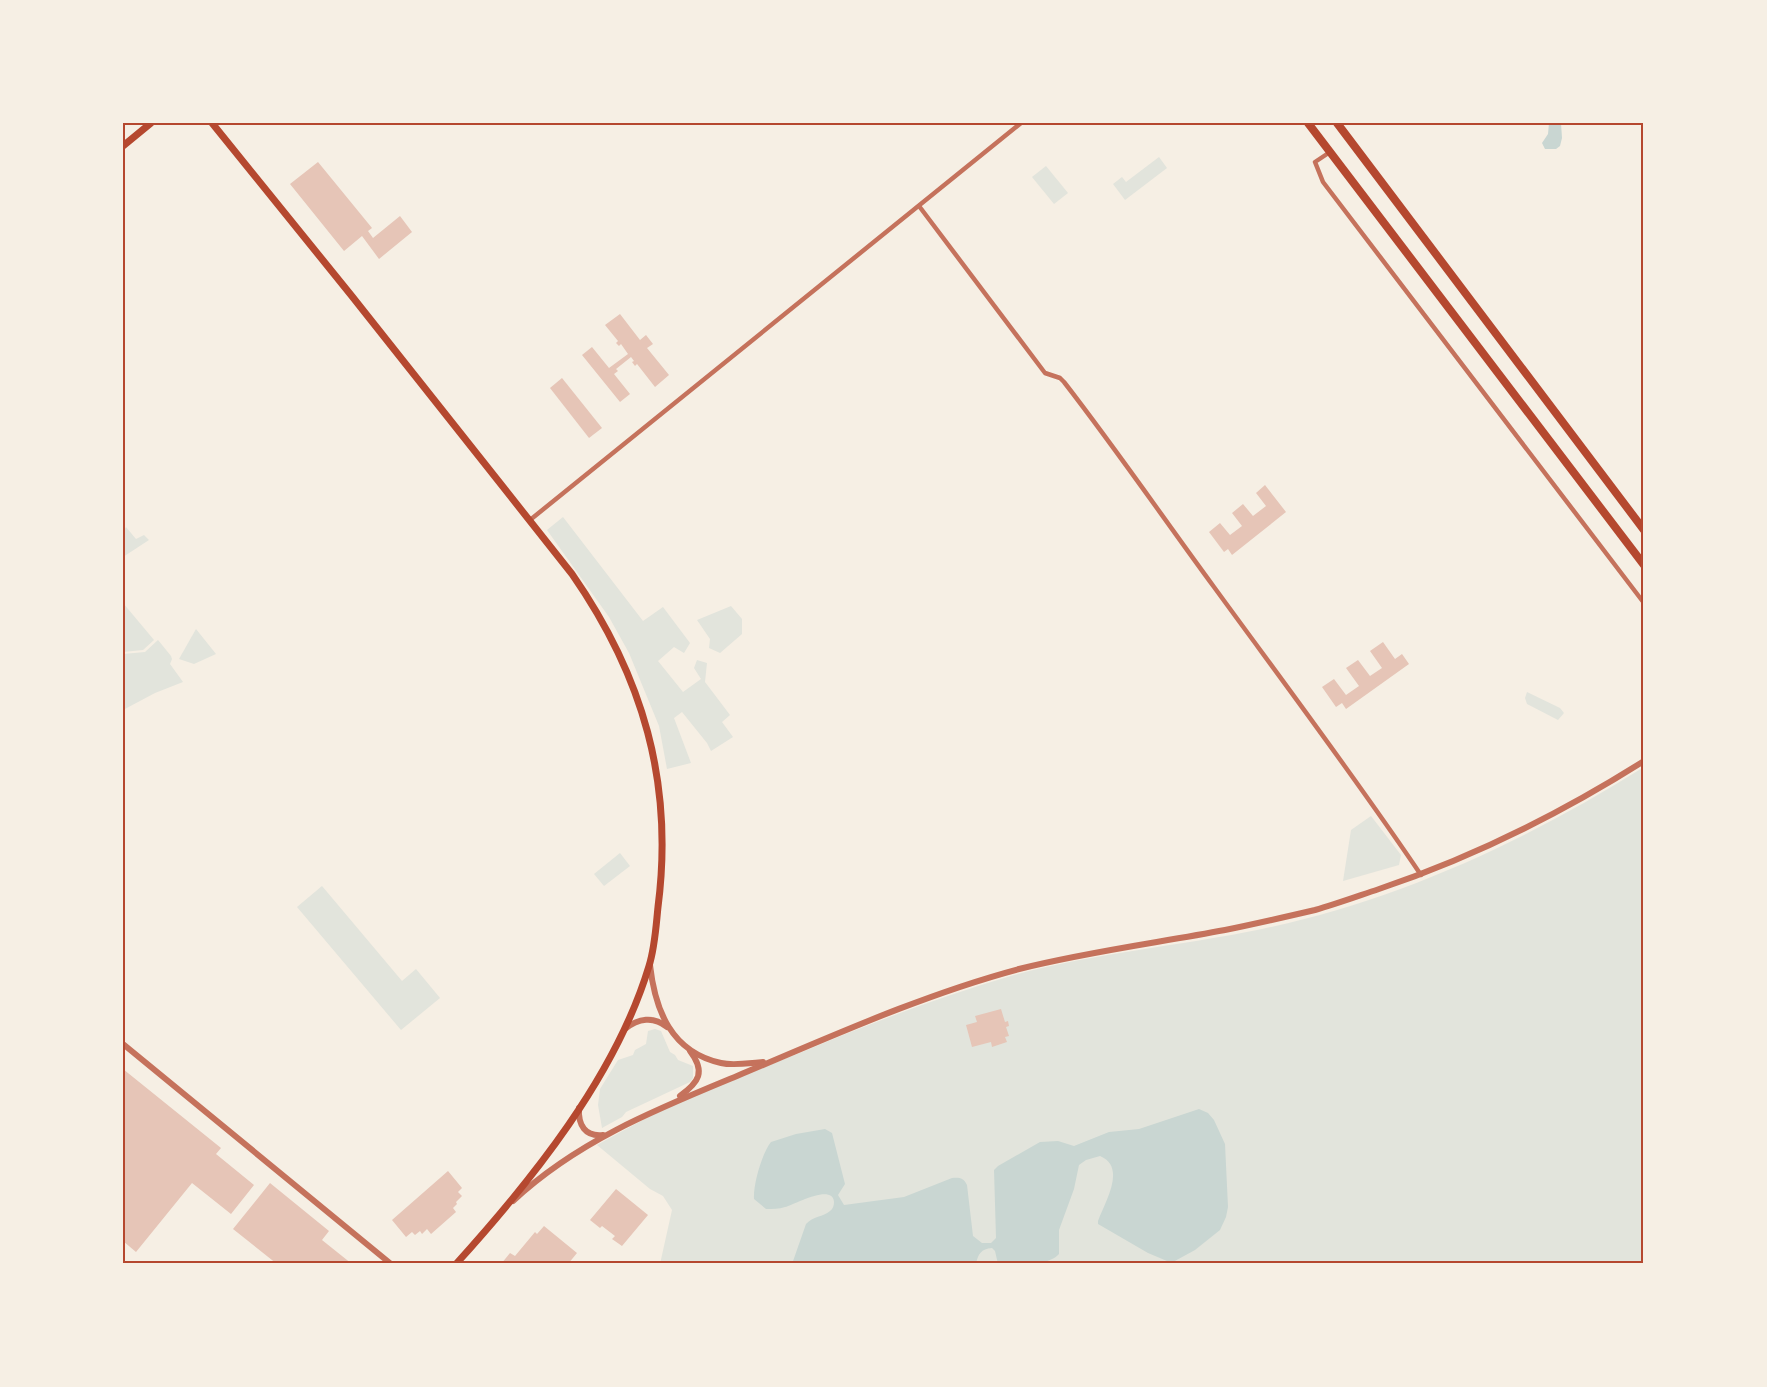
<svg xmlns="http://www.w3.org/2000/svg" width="1767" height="1387" font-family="'Exo 2',sans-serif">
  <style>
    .green { fill: #e2e4dc }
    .water { fill: #c9d6d2 }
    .building { fill: #e6c5b7 }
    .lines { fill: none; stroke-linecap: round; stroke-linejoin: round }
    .minor { stroke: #c5725c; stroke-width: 4.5 }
    .tertiary { stroke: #c5725c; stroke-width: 6 }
    .secondary { stroke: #b5482f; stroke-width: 7 }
    .primary { stroke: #b5482f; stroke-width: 8 }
    .neatline { fill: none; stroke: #b5482f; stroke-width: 2 }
  </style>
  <rect width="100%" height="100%" fill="#f6efe4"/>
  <g class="green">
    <path d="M1159 157 1167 168 1125 200 1113 184 1122 177 1126 182Z"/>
    <path d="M1046 166 1068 193 1054 204 1032 177Z"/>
    <path d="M563 517 643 621 663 607 690 643 684 653 674 647 658 661 683 692 701 679 694 668 697 660 707 663 705 682 730 715 722 722 733 737 711 751 707 743 682 712 674 718 691 763 667 769 659 726 629 653 609 617 547 530Z"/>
    <path d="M126 527 136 539 144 535 149 540 123 557V532Z"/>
    <path d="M123 603 154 640 143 650 123 652Z"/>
    <path d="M731 606 742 619V634L720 653 709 648 710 639 697 620Z"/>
    <path d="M196 629 216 654 194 664 179 659Z"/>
    <path d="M158 640 171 656 172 659 170 664 183 682 155 693 123 710V654L145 652Z"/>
    <path d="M1527 692 1560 708 1564 713 1558 720 1527 704 1525 698Z"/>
    <path d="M1644 767V1264H660L672 1210 663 1196 650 1189 597 1145C617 1134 636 1123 657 1113 704 1090 753 1072 802 1052 871 1023 942 996 1014 975 1095 953 1180 946 1262 929 1399 900 1526 841 1644 767Z"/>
    <path d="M1371 816 1401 855 1399 865 1343 881 1351 830Z"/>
    <path d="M620 853 630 866 604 886 594 874Z"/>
    <path d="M322 886 402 981 416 969 440 998 401 1030 297 907Z"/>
    <path d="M655 1029 661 1031 670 1052 675 1055 678 1060 693 1066V1078L690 1082 626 1112 622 1117 602 1128 598 1105 600 1089 618 1060 633 1055 635 1050 646 1044 648 1031Z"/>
  </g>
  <g class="water">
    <path d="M1549 123H1561L1562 138 1560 146 1556 149H1545L1542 143 1548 134Z"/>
    <path d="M1199 1109 1208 1113 1214 1120 1225 1144 1228 1207 1226 1217 1220 1230 1195 1250 1173 1262 1167 1261 1148 1253 1098 1224V1221C1105 1202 1127 1167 1100 1156L1086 1160 1079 1165 1074 1189 1059 1230V1254C1048 1267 1014 1264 998 1264L995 1251 992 1248C981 1249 978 1254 976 1264H792L806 1224C813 1216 823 1217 830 1211 833 1209 834 1205 834 1202 833 1183 795 1204 785 1207 779 1209 773 1209 766 1209L754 1199C753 1185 762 1153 771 1142L796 1134 825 1129 832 1133 845 1184 838 1195 844 1205 904 1197 952 1178C959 1177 964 1178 967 1185L973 1236 982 1243H991L996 1238 994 1170 998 1166 1040 1142 1058 1141 1074 1146 1109 1132 1139 1129Z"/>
  </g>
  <g class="building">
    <path d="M318 162 372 228 368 231 373 238 400 216 412 232 379 259 362 236 344 251 290 184Z"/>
    <path d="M620 314 640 340 646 335 653 344 647 348 669 375 655 387 637 364 635 366 632 362 634 361 631 357 616 369 618 371 614 374 630 394 620 402 582 355 592 347 609 368 628 354 621 344 619 346 616 343 618 341 605 325Z"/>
    <path d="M562 378 602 428 589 438 550 388Z"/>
    <path d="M1265 485 1286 512 1232 555 1228 549 1224 552 1209 532 1220 523 1230 535 1242 526 1232 513 1243 504 1253 516 1266 506 1256 493Z"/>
    <path d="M1383 642 1395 659 1402 654 1409 664 1346 709 1342 703 1336 707 1322 687 1334 679 1346 695 1359 686 1346 668 1358 660 1370 676 1382 668 1370 651Z"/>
    <path d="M1001 1009 1005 1022 1008 1021 1009 1026 1006 1027 1009 1036 1005 1037 1007 1042 992 1047 991 1042 972 1047 966 1025 977 1022 975 1016Z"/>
    <path d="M123 1069 221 1148 216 1154 254 1185 231 1214 192 1183 136 1252 123 1241Z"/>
    <path d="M448 1171 462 1188 458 1192 462 1196 456 1202 457 1204 453 1208 456 1212 431 1234 427 1229 422 1234 420 1231 415 1235 412 1232 406 1237 392 1220Z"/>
    <path d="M270 1183 329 1231 322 1240 352 1264H277L233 1229Z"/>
    <path d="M616 1189 648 1215 622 1246 612 1239 615 1236 602 1226 600 1228 590 1220Z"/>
    <path d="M544 1226 577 1253 568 1264H501L510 1253 515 1256 535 1232 537 1234Z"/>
  </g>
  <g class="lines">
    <g class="minor">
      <path d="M1330 152 1315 162 1323 182 1644 603"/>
      <path d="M919 206 1045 373 1060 378 1064 382C1116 449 1164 519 1214 587 1284 683 1355 777 1421 875"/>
      <path d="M530 520 1021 123"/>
    </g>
    <g class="tertiary">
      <path d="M650 965C655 1010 671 1052 721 1063 734 1066 749 1063 763 1062"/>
      <path d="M625 1029C638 1018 654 1016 667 1027"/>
      <path d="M123 1044 391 1264"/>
      <path d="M680 1096C699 1082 706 1072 690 1051"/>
      <path d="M579 1108C578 1125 585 1137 603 1135"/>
      <path d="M513 1201C577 1141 657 1109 737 1076 830 1037 922 995 1019 969 1086 952 1156 943 1225 930 1255 924 1285 917 1315 910 1336 904 1358 896 1379 889 1474 857 1560 814 1644 761"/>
    </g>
    <g class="secondary">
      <path d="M212 123 351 295 572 574C643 676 674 783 658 907 656 926 655 947 649 966 616 1076 532 1180 456 1264"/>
      <path d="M123 146 151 123"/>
    </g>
    <g class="primary">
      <path d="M1308 123 1644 565"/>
      <path d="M1337 123 1644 530"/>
    </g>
  </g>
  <rect width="1767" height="1387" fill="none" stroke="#f6efe4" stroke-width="249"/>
  <rect x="124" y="124" width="1518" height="1138" class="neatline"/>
</svg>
